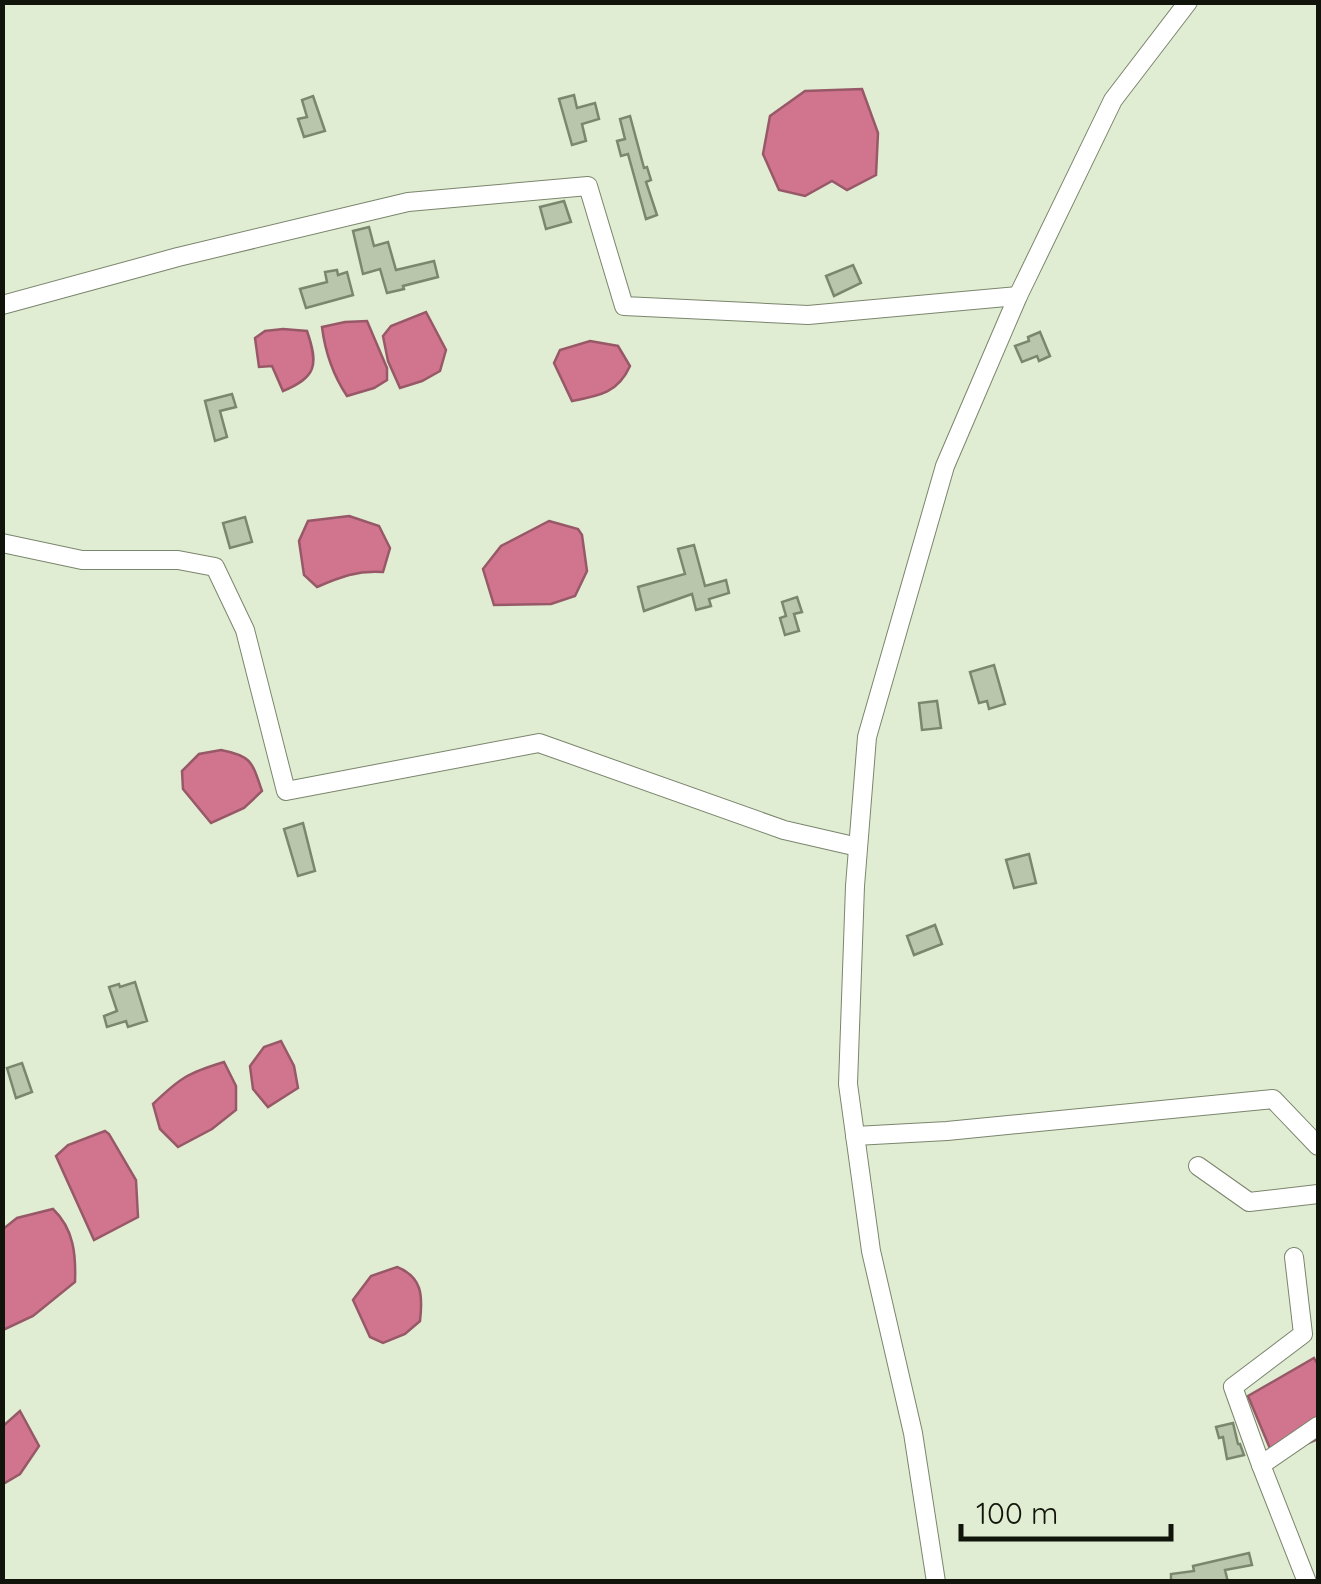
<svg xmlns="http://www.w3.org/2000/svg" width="1321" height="1584" font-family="Quicksand,sans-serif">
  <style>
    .water { fill: #d1758e; stroke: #975867; stroke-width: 2.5 }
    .building { fill: #bac6ac; stroke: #7b866e; stroke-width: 2.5 }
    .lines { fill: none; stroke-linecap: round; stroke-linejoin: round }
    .street-casing { stroke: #7a856d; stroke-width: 20 }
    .street { stroke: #fff; stroke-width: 18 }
  </style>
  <rect width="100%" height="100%" fill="#e1edd2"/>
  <g class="water">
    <path d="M862 89 878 133 876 175 847 190 832 181 805 196 779 190 763 154 770 116 805 91Z"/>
    <path d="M426 312 446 350 440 371 422 381 400 388 388 361 383 336 391 326Z"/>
    <path d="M367 321 387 368V380L374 388 347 396C333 375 325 351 322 327L345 322Z"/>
    <path d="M283 329 307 331C319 366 316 377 283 391L272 366 259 367 255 338 265 331Z"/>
    <path d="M590 341 618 346 630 366C618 393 599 396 572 401L554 363 560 350Z"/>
    <path d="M349 516 379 526 390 548 383 572C358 570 340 577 317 587L304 575 299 541 308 521Z"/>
    <path d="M549 521 578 529 582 535 587 571 575 596 551 604 494 605 483 569 501 546Z"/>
    <path d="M221 750C252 756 252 762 262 791L244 808 211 823 183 789 182 771 199 754Z"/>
    <path d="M281 1041 294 1066 298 1088 268 1107 253 1089 250 1066 264 1047Z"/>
    <path d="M224 1062 236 1086V1110L212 1129 178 1147 160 1129 153 1104C181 1077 188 1073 224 1062Z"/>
    <path d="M105 1131 109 1134 136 1180 138 1217 94 1240 56 1156 68 1145Z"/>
    <path d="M53 1209C74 1229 76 1255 75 1282L33 1316 3 1330V1229L17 1218Z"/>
    <path d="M397 1267C422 1277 423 1295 420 1321L405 1334 383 1343 370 1337 353 1300 371 1276Z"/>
    <path d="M1314 1358 1318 1365V1439L1274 1458 1248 1396Z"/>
    <path d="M20 1411 39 1446 20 1474 3 1484V1426Z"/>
  </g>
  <g class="building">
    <path d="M574 95 577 108 595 103 599 119 582 124 586 141 572 145 559 99Z"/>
    <path d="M313 96 325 131 304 137 298 119 307 117 302 100Z"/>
    <path d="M630 116 644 168 647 167 651 180 646 182 657 215 646 219 628 154 621 156 617 141 625 139 620 119Z"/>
    <path d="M564 201 571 222 546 229 540 207Z"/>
    <path d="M369 227 374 246 388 242 396 270 434 261 438 277 403 286 404 289 387 293 380 269 363 274 353 231Z"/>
    <path d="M853 265 861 283 834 296 826 276Z"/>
    <path d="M337 270 338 275 347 272 353 295 306 308 300 289 327 282 325 272Z"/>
    <path d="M1040 332 1050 356 1039 361 1037 356 1022 362 1015 346 1029 341 1028 337Z"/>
    <path d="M232 394 236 407 220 411 227 437 215 441 205 401Z"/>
    <path d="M245 517 252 542 230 548 223 523Z"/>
    <path d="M694 545 705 586 726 580 729 593 709 599 711 606 696 610 692 594 644 611 638 587 685 574 678 549Z"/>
    <path d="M797 597 802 612 794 614 799 631 785 635 780 618 786 616 782 602Z"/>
    <path d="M994 665 1005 704 989 709 987 701 979 703 970 672Z"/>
    <path d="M937 701 941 728 922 730 919 703Z"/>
    <path d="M303 823 315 871 298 876 284 829Z"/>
    <path d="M1029 854 1036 883 1014 888 1006 860Z"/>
    <path d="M935 925 942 944 914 955 907 936Z"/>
    <path d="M135 982 147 1021 128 1027 126 1021 107 1027 104 1016 117 1011 109 987 119 984 120 987Z"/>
    <path d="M22 1063 32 1092 16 1098 7 1068Z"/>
    <path d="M1233 1423 1238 1444H1240L1244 1455 1227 1459 1223 1437 1219 1438 1216 1427Z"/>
    <path d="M1249 1553 1252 1565 1225 1570 1228 1582H1171V1574L1194 1571 1193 1566Z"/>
  </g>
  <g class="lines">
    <g class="street-casing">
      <g id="street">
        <path d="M2 305 178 257 408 202 588 186 624 306 808 315 1018 296"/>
        <path d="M2 543 82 560H178L215 567 245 630 286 791 539 743 784 830 858 847"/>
        <path d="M855 1136 947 1131 1273 1099 1318 1146"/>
        <path d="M1198 1166 1249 1202 1318 1194"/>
        <path d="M1294 1257 1303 1334 1233 1387 1261 1465 1318 1426"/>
        <path d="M1261 1465 1307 1582"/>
        <path d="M936 1582 913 1433 871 1251 848 1084 855 886 867 737 945 466 1018 296 1113 100 1188 2"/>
      </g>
    </g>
    <use href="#street" class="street"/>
  </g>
  <rect width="1321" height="1584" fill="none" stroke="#10140b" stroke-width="10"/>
  <path d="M961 1524v15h210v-15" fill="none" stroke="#10140b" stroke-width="5"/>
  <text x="976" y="1524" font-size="30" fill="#10140b" stroke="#e1edd2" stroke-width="8" paint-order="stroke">100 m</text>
</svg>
